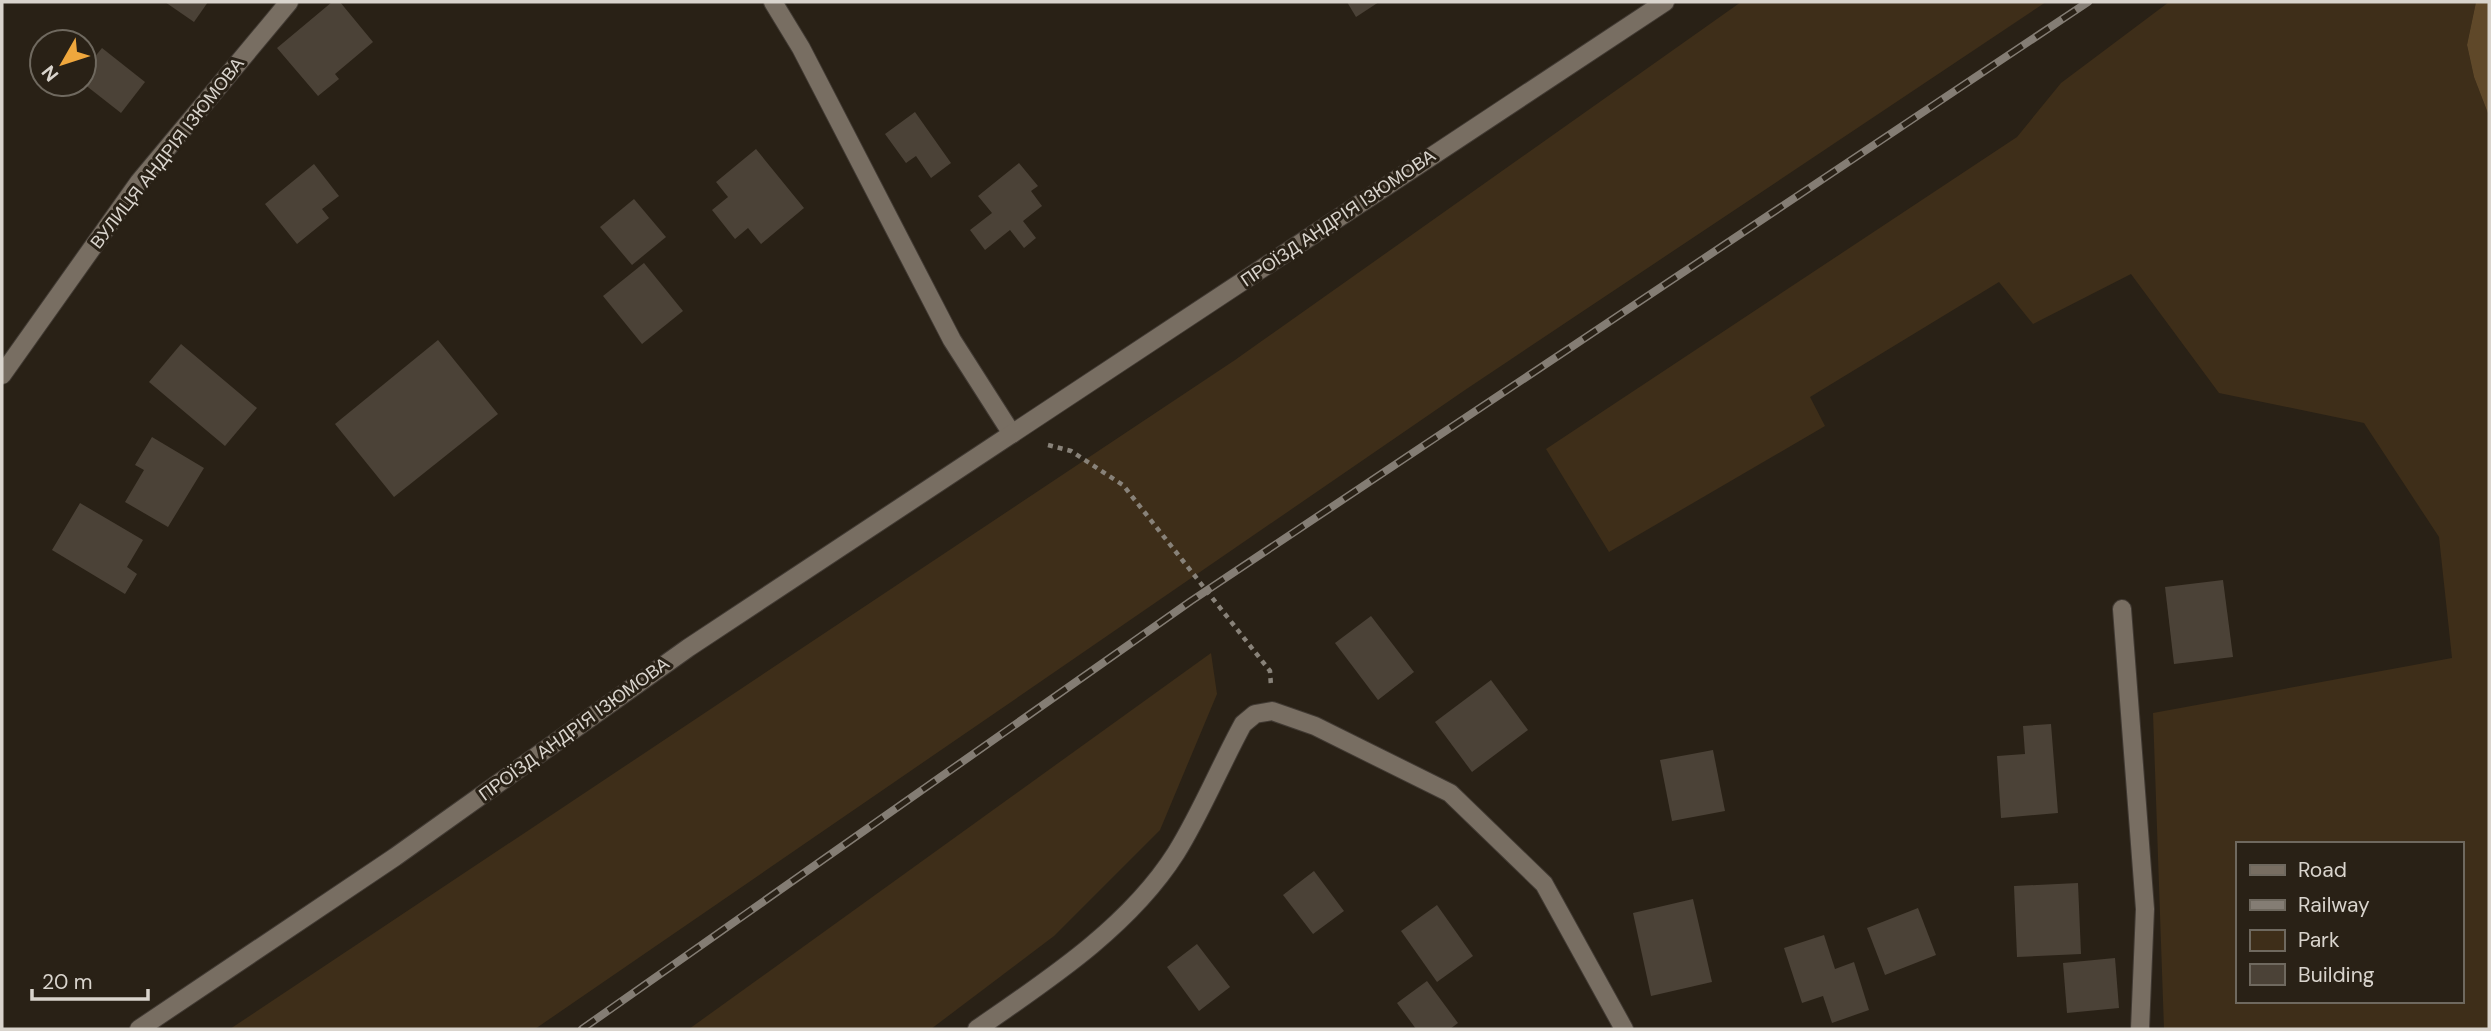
<svg xmlns="http://www.w3.org/2000/svg" width="2491" height="1031" font-family="'DM Sans',sans-serif">
  <style>
    .green { fill: #3e2e19; fill-rule: evenodd }
    .water { fill: #5f4829 }
    .building { fill: #4b4237 }
    .lines { fill: none; stroke-linecap: round; stroke-linejoin: round }
    .minor-casing { stroke: #413a33; stroke-width: 20 }
    .tertiary-casing { stroke: #413a33; stroke-width: 20 }
    .path { stroke: #888279; stroke-width: 4.5; stroke-dasharray: 5 5; stroke-linecap: butt }
    .minor { stroke: #786e62; stroke-width: 18 }
    .tertiary { stroke: #786e62; stroke-width: 18 }
    .rail-casing { stroke: #847d74; stroke-width: 8 }
    .rail { stroke: #292116; stroke-width: 5; stroke-dasharray: 16; stroke-linecap: butt }
    .labels { text-anchor: middle; stroke-width: 6; stroke-linejoin: round; paint-order: stroke }
    .street-label { font-size: 18px; fill: #d9d4cd; stroke: #292116 }
  </style>
  <rect width="100%" height="100%" fill="#292116"/>
  <g class="green">
    <path d="M1741 2H2046L1465 390 535 1029H230L1235 360Z"/>
    <path d="M2169 2H2476L2467 45 2474 77 2489 116V1029H2164L2153 713 2452 658 2439 537 2364 423 2219 393 2131 274 2033 324 1999 282 1810 397 1825 426 1609 552 1546 449 2017 137 2061 83ZM2237 844H2461V1001H2237Z"/>
    <path d="M1211 653 1217 694 1160 830 1054 936 931 1029H689Z"/>
  </g>
  <path class="water" d="M2476 2H2489V116L2474 77 2467 45Z"/>
  <g class="building">
    <path d="M165 2H208L194 22Z"/>
    <path d="M332 2H340L373 42 335 74 339 79 318 96 277 48Z"/>
    <path d="M1347 2H1379L1356 17Z"/>
    <path d="M102 48 145 82 121 113 84 84V70Z"/>
    <path d="M915 112 951 163 931 178 916 156 906 163 885 134Z"/>
    <path d="M756 149 804 208 761 244 748 228 735 239 712 210 728 197 716 182Z"/>
    <path d="M1019 163 1038 186 1031 191 1042 206 1023 221 1036 238 1024 248 1010 230 985 250 970 230 992 213 978 196Z"/>
    <path d="M314 164 339 196 322 209 329 218 297 244 265 204Z"/>
    <path d="M634 199 666 237 632 265 600 227Z"/>
    <path d="M644 263 683 311 642 344 603 296Z"/>
    <path d="M438 340 498 414 394 497 335 424Z"/>
    <path d="M181 344 257 408 225 446 149 382Z"/>
    <path d="M152 437 204 468 168 527 125 502 144 470 135 465Z"/>
    <path d="M80 503 143 540 127 567 137 574 125 594 52 550Z"/>
    <path d="M2223 580 2233 657 2174 664 2165 587Z"/>
    <path d="M1371 616 1414 672 1378 700 1335 643Z"/>
    <path d="M1491 680 1528 730 1472 772 1435 722Z"/>
    <path d="M2051 724 2058 813 2001 818 1997 756 2025 754 2023 726Z"/>
    <path d="M1713 750 1725 811 1672 821 1660 760Z"/>
    <path d="M1314 871 1344 911 1313 934 1283 895Z"/>
    <path d="M2078 883 2081 954 2017 957 2014 886Z"/>
    <path d="M1693 899 1712 982 1651 996 1633 913Z"/>
    <path d="M1437 905 1473 956 1437 982 1401 931Z"/>
    <path d="M1918 908 1936 955 1885 975 1867 928Z"/>
    <path d="M1824 935 1835 969 1854 962 1869 1010 1832 1023 1823 996 1802 1003 1784 948Z"/>
    <path d="M1197 944 1230 987 1199 1011 1167 967Z"/>
    <path d="M2115 958 2119 1008 2067 1013 2063 963Z"/>
    <path d="M1427 981 1458 1023 1450 1029H1416L1397 1003Z"/>
  </g>
  <g class="lines">
    <g class="minor-casing">
      <g id="minor">
        <path d="M773 2 801 48 952 340 1012 434"/>
        <path d="M2 375 139 182 289 2"/>
        <path d="M2122 609 2145 909 2140 1029"/>
        <path d="M977 1029C1048 980 1129 927 1176 853 1200 815 1221 764 1243 724L1255 714 1272 711 1315 726 1450 793 1544 884 1624 1029"/>
      </g>
    </g>
    <g class="tertiary-casing">
      <path id="tertiary" d="M139 1029 395 857 688 648 1665 2"/>
    </g>
    <path class="path" d="M1048 445 1071 451 1123 485 1270 671 1271 686"/>
    <use href="#minor" class="minor"/>
    <use href="#tertiary" class="tertiary"/>
    <g class="rail-casing">
      <path id="rail" d="M582 1029 1191 601 2088 2"/>
    </g>
    <use href="#rail" class="rail"/>
  </g>
  <g class="labels">
    <g class="street-label">
      <text transform="translate(167 153) rotate(-52)" y="6">ВУЛИЦЯ АНДРІЯ ІЗЮМОВА</text>
      <text transform="translate(1338 218) rotate(-34)" y="6">ПРОЇЗД АНДРІЯ ІЗЮМОВА</text>
      <text transform="translate(574 729) rotate(-36)" y="6">ПРОЇЗД АНДРІЯ ІЗЮМОВА</text>
    </g>
  </g>
  <rect width="2491" height="1031" fill="none" stroke="#d9d4cd" stroke-width="7"/>
  <rect x="2236" y="842" width="228" height="161" fill="#292116" stroke="#6f695f" stroke-width="2"/>
  <rect x="2250" y="865" width="35" height="10" fill="#786e62" stroke="#6f695f" stroke-width="2"/>
  <text x="2298" y="877" font-size="21" fill="#d9d4cd">Road</text>
  <rect x="2250" y="900" width="35" height="10" fill="#847d74" stroke="#6f695f" stroke-width="2"/>
  <text x="2298" y="912" font-size="21" fill="#d9d4cd">Railway</text>
  <rect x="2250" y="930" width="35" height="21" fill="#3e2e19" stroke="#6f695f" stroke-width="2"/>
  <text x="2298" y="947" font-size="21" fill="#d9d4cd">Park</text>
  <rect x="2250" y="964" width="35" height="21" fill="#4b4237" stroke="#6f695f" stroke-width="2"/>
  <text x="2298" y="982" font-size="21" fill="#d9d4cd">Building</text>
  <g transform="translate(63 63) rotate(231)"><circle r="33" fill="#292116" stroke="#6f695f" stroke-width="2"/>
  <path d="M0-5L12 26L0 18L-12 26Z" fill="#efa73d"/>
  <text y="-10" font-size="19" font-weight="bold" text-anchor="middle" fill="#d9d4cd">N</text>
  </g>
  <path d="M32 989v10h116v-10" fill="none" stroke="#d9d4cd" stroke-width="3.5"/>
  <text x="42" y="989" font-size="21" fill="#d9d4cd" stroke="#292116" stroke-width="5" paint-order="stroke">20 m</text>
</svg>
